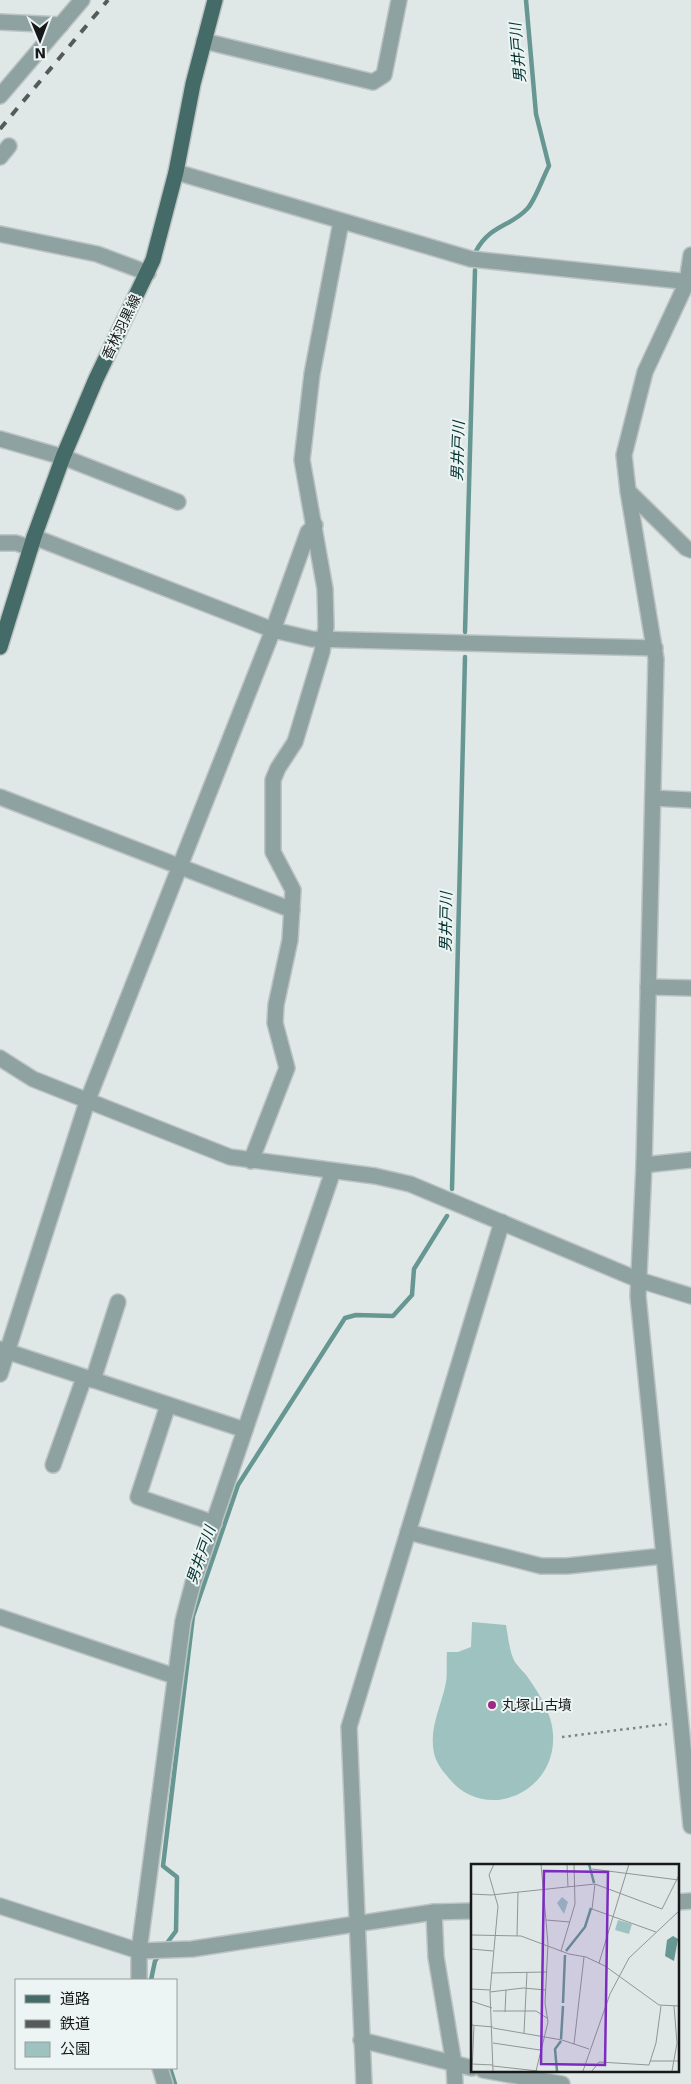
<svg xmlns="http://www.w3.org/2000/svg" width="691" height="2084" font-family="'DejaVu Sans','Noto Sans JP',sans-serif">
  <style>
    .green { fill: #9dc2bf }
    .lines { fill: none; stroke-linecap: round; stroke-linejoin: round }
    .stream { stroke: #679793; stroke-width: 4.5 }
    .minor-casing { stroke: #bcc3c2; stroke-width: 18 }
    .major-casing { stroke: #bcc3c2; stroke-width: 18 }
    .path { stroke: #7e8383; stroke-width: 2.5; stroke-dasharray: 2.5 4; stroke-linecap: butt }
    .minor { stroke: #8ea3a1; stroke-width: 15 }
    .major { stroke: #446b68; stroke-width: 15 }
    .rail { stroke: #565a59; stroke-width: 4; stroke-dasharray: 9 9; stroke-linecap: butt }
    .poi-dot { fill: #9f2983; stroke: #edf5f4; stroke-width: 2 }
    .labels { text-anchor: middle; stroke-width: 4; stroke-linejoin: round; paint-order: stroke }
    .street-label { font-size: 14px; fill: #171919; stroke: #edf5f4 }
    .poi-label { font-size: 14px; fill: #171919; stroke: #edf5f4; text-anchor: start }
    .water-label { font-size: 15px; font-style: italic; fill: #013230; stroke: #edf5f4 }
    .inset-river { fill: none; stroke: #679793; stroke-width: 2.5 }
    .inset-road { fill: none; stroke: #909595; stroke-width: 1 }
    .view { fill: #7b2cbf; fill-opacity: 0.15; stroke: #7b2cbf; stroke-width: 2.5 }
    .inset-edge { fill: none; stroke: #171919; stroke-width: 2.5 }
  </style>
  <rect width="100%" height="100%" fill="#e0e8e7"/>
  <path class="green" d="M472 1622 506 1625C508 1636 509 1648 513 1658 516 1666 525 1672 529 1679 540 1695 552 1714 553 1734 557 1793 484 1825 447 1776 441 1769 436 1762 434 1753 429 1729 440 1709 445 1687 448 1676 446 1663 447 1652H458L471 1647Z"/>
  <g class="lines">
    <g class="stream">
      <path d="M476 251C490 225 510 227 527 209 535 201 543 177 549 166L536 114 526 0"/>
      <path d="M465 632 475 270"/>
      <path d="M452 1189 465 657"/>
      <path d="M164 1947 176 1931 177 1877 163 1866 193 1616 238 1485 345 1318 356 1315 393 1316 412 1295 414 1269 447 1216"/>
      <path d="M151 1980 155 1961 160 1954"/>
      <path d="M170 2068 175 2084"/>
    </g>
    <g class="minor-casing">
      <g id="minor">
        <path d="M0 22 61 25"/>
        <path d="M204 41 373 82 384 75 399 0"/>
        <path d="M0 96 82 0"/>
        <path d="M0 157 9 146"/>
        <path d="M176 172 471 259 691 282"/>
        <path d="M0 234 97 254 148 273"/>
        <path d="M691 255 687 282 645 372 624 455 628 491 656 659 644 1165 638 1296 691 1826"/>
        <path d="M0 439 63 457 178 502"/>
        <path d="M628 491 686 548 691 550"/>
        <path d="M34 537 273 630 312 639 655 648"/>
        <path d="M0 543H16L31 548"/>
        <path d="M0 797 292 910"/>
        <path d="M653 798 691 800"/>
        <path d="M648 987 691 988"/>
        <path d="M0 1058 33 1079 230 1157 375 1176 410 1184 639 1280 691 1296"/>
        <path d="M251 1161 287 1068 275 1023 276 1005 290 940 293 890 273 852V780L278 768 295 742 322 652 326 627 325 589 302 460 312 374 341 222"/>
        <path d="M644 1165 691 1160"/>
        <path d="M0 1349 245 1430"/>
        <path d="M0 1374 87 1102 273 630 308 532 315 525"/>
        <path d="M93 1380 118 1302"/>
        <path d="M168 1405 138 1497 214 1523"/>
        <path d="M53 1465 84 1378"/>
        <path d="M408 1532 541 1566H567L663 1556"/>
        <path d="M0 1617 174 1676"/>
        <path d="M677 1902 691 1901"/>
        <path d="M0 1906 139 1951 192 1949 434 1912 472 1911"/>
        <path d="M434 1912 436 1957 454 2064 455 2084"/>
        <path d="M139 1980V1951L183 1621 193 1583 333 1171"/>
        <path d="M361 2040 472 2068"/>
        <path d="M160 2068 165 2084"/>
        <path d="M483 2070 562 2084"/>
        <path d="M364 2084 349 1727 502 1222"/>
      </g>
    </g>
    <g class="major-casing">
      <path id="major" d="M0 647 34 537 63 457 96 379 153 260 176 172 193 84 215 0"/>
    </g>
    <path class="path" d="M562 1737 667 1724"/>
    <use href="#minor" class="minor"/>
    <use href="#major" class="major"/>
    <path class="rail" d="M0 129 108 0"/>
  </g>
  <circle class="poi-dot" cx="492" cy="1705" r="5"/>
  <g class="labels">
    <g class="street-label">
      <text transform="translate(121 327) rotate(-64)" y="5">香林羽黒線</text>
    </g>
    <g class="poi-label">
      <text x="502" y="1710">丸塚山古墳</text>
    </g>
    <g class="water-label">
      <text transform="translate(518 53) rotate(-95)" y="5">男井戸川</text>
      <text transform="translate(458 451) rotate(-88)" y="5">男井戸川</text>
      <text transform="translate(446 922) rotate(-89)" y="5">男井戸川</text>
      <text transform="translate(201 1555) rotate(-71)" y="5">男井戸川</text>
    </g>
  </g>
  <g transform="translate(471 1864)">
    <rect width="208" height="208" fill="#e0e8e7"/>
    <path d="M91 33 97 38 93 50 86 39ZM147 56 161 60 158 70 144 66Z" fill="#9dc2bf"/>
    <path d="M202 72 207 75 203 97 194 92 196 76Z" fill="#679793"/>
    <path class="inset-river" d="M118 0 123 19M95 87 114 63 120 44M92 139 94 91M90 175 92 142M86 207 84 185 90 177"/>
    <path class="inset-road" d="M96 0 97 23M121 5 208 16M124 20 121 45 185 68M0 30 20 31 124 20 191 45 208 11M75 56 99 58M0 71 50 72 98 90 115 93 134 102 188 141 208 142M46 72 47 28M0 85 22 87M90 87 104 40 103 0M128 99 158 0M20 109 76 108M0 125 19 126M19 128 52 124 75 126M0 137 21 144M22 147H65L76 154M34 148 35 126M0 161 22 163M22 164 91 176 118 185M53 169 56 108M22 179 69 186M103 180 113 93M179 197H208M1 200 22 201M22 202 67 207M1 207 3 162M22 207 19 128 27 42 18 11 23 0M65 207 77 158 74 139 77 80 70 0M112 207 139 130 158 94 208 47M121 207 128 198 178 201 185 179 190 142M201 207 206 179 203 142"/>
    <path class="view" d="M73 7 137 8 134 201 70 200Z"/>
    <rect width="208" height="208" class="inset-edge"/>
  </g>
  <rect x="15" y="1979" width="162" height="90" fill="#edf5f4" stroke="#979d9c"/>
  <rect x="25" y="1995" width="25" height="8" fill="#446b68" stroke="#979d9c"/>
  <text x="60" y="2004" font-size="15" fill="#171919">道路</text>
  <rect x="25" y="2020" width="25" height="8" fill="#565a59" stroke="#979d9c"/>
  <text x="60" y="2029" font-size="15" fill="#171919">鉄道</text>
  <rect x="25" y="2042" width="25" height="15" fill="#9dc2bf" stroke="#979d9c"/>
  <text x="60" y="2054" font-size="15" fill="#171919">公園</text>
  <g transform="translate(40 40) rotate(179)" stroke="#edf5f4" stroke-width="4" paint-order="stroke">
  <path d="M0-4L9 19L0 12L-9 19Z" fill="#171919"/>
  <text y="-8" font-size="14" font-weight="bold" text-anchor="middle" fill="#171919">N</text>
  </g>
</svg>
